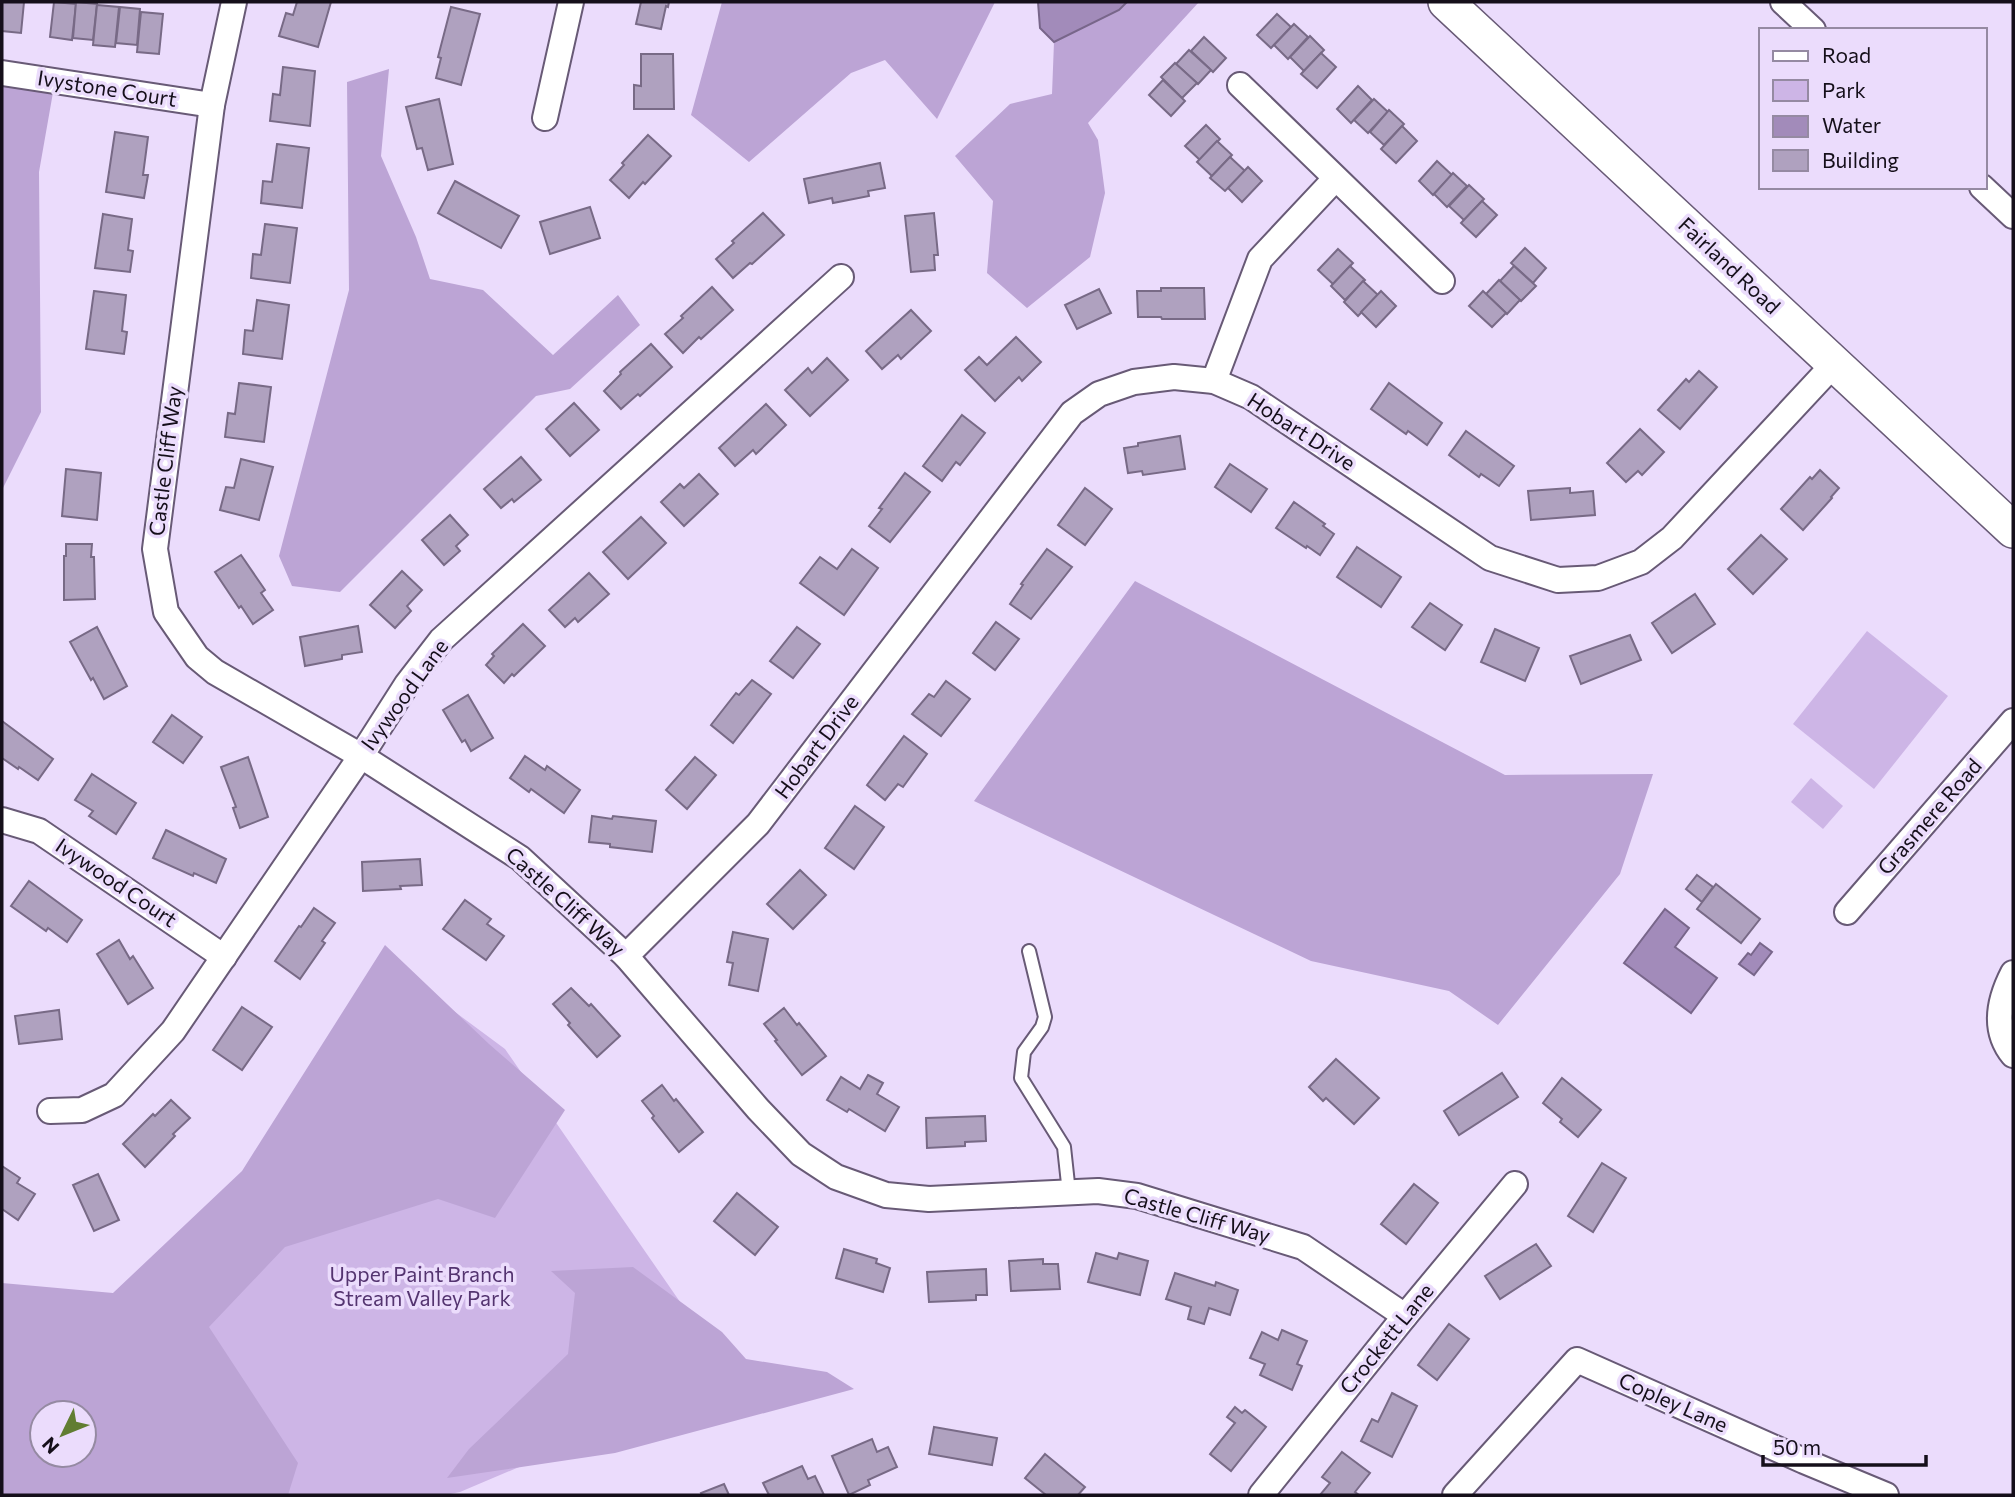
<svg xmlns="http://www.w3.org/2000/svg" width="2015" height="1497" font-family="Commissioner,sans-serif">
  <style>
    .green { fill: #cdb5e6; fill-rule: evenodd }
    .forest { fill: #bca4d5; fill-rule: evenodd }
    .water { fill: #a28bba; stroke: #78668a; stroke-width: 2 }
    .building { fill: #afa1bf; stroke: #786a86; stroke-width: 2 }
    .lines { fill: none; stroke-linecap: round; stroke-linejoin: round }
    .lane-casing { stroke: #685a76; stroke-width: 16 }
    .street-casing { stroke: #685a76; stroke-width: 28 }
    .secondary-casing { stroke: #685a76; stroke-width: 38 }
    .lane { stroke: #fff; stroke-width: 12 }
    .street { stroke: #fff; stroke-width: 24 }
    .secondary { stroke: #fff; stroke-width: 35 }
    .labels { text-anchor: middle; stroke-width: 7; stroke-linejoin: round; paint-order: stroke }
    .street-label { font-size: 21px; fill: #150f1a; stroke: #ebdcfc }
    .park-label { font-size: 21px; fill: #543470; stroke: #ebdcfc }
  </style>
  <rect width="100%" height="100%" fill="#ebdcfc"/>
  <g class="green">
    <path d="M1867 631 1948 696 1874 789 1793 724Z"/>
    <path d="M1811 778 1843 806 1823 829 1791 802Z"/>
    <path d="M401 972 505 1049 732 1377 460 1492 445 1495H2V1285L113 1294 258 1165ZM42 1413H84V1455H42Z"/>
  </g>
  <g class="forest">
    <path d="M722 2H995L937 119 885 60 851 73 749 162 691 115Z"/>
    <path d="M1127 2H1199L1088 123 1098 140 1105 193 1090 257 1027 308 987 273 993 201 955 156 1010 104 1052 94 1054 42 1119 10Z"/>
    <path d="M389 69 381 156 416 237 430 279 483 290 553 355 618 295 640 325 570 389 536 396 340 592 292 586 279 556 349 290 347 82Z"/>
    <path d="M2 73 55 81 39 172 41 412 2 490Z"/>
    <path d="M1135 581 1505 775 1653 774 1620 874 1498 1025 1449 991 1311 961 974 801Z"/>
    <path d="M385 945 489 1044 565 1110 495 1218 438 1199 285 1247 209 1327 298 1463 288 1495H2V1283L113 1293 242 1171ZM84 1413V1455H42V1413Z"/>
    <path d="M633 1267 722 1332 746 1359 827 1372 854 1389 615 1453 447 1478 469 1449 568 1354 575 1293 551 1271Z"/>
  </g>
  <g class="water">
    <path d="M1038 2H1127L1119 10 1054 42 1040 28Z"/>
    <path d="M1665 909 1689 928 1675 947 1717 978 1691 1013 1624 963Z"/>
    <path d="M1760 943 1772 952 1754 975 1739 964 1748 953 1751 955Z"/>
  </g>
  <g class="building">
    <path d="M2 2H24L21 33 2 31Z"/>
    <path d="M54 2 76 4 72 40 50 37Z"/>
    <path d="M76 2 97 4 93 40 73 38Z"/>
    <path d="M297 2H331L318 47 279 36 286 13 293 15Z"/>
    <path d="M641 2H669L668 7 666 6 661 29 636 24Z"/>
    <path d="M97 5 119 7 115 47 93 45Z"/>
    <path d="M120 7 140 9 137 45 116 43Z"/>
    <path d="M451 7 480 14 461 85 436 78 441 58 438 57Z"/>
    <path d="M141 12 163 14 159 54 137 52Z"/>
    <path d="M1277 14 1291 27 1271 48 1257 35Z"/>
    <path d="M1294 24 1308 37 1288 59 1274 45Z"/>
    <path d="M1310 36 1324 50 1304 71 1290 57Z"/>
    <path d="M1204 37 1226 58 1213 72 1191 51Z"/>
    <path d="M1189 50 1211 70 1198 84 1176 64Z"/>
    <path d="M1321 53 1336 67 1317 88 1301 74Z"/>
    <path d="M641 54H673L674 109H634V85L641 86Z"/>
    <path d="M1175 63 1197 83 1182 98 1161 77Z"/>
    <path d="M283 67 315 71 310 126 270 121 273 94 280 95Z"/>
    <path d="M1163 80 1185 101 1171 116 1149 95Z"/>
    <path d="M1358 86 1372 100 1351 123 1337 109Z"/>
    <path d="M439 99 453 164 428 170 422 148 417 149 406 107Z"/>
    <path d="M1374 99 1388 112 1368 133 1354 120Z"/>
    <path d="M1389 110 1404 124 1384 145 1370 132Z"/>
    <path d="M1206 125 1220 139 1200 160 1185 146Z"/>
    <path d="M1402 126 1417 141 1396 163 1381 149Z"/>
    <path d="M115 132 148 137 143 175H148L144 198 106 192Z"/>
    <path d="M648 135 671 156 645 184 643 182 629 198 610 180 624 165 622 163Z"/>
    <path d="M1217 141 1232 155 1212 176 1197 162Z"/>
    <path d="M277 144 309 148 302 208 261 203 263 181 272 182Z"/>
    <path d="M1230 157 1245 171 1225 191 1210 178Z"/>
    <path d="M1437 161 1452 175 1433 195 1419 181Z"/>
    <path d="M880 163 885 188 868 191 869 196 833 203 832 198 809 203 804 179Z"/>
    <path d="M1248 167 1262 181 1242 202 1228 188Z"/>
    <path d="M1453 173 1467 186 1447 207 1434 194Z"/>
    <path d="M455 181 519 216 501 248 438 213Z"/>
    <path d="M1469 185 1484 199 1464 220 1449 206Z"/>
    <path d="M1482 201 1497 215 1476 237 1461 223Z"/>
    <path d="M590 207 600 238 550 254 540 222Z"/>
    <path d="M763 213 784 235 752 264 750 263 733 278 716 259 734 243 732 241Z"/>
    <path d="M934 213 938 255H934L935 270 911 272 905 216Z"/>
    <path d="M103 214 132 219 128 250 133 251 130 272 95 268Z"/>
    <path d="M265 224 297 228 290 283 251 278 253 254 261 255Z"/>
    <path d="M1525 248 1546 268 1533 283 1511 263Z"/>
    <path d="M1338 249 1353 263 1333 284 1318 270Z"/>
    <path d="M1350 266 1365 280 1345 300 1331 286Z"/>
    <path d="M1514 266 1536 286 1521 301 1500 281Z"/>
    <path d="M1499 280 1520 300 1507 314 1486 294Z"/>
    <path d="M1363 281 1378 295 1358 316 1344 302Z"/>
    <path d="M712 287 733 310 701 339 699 337 683 353 665 334 683 318 681 316Z"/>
    <path d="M1161 288H1204L1205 319H1162L1161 317H1138L1137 291H1161Z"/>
    <path d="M1099 289 1111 313 1077 329 1065 305Z"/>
    <path d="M94 291 126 295 122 331 127 332 124 354 86 349Z"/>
    <path d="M1381 291 1396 306 1376 327 1361 312Z"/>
    <path d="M1483 291 1506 313 1492 327 1469 306Z"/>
    <path d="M257 300 289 305 282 359 243 354 245 330 253 331Z"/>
    <path d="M911 310 931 331 901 359 898 355 882 369 866 351Z"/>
    <path d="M1016 337 1041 362 1022 381 1019 377 995 401 965 370 979 357 987 365Z"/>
    <path d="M651 344 672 367 640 396 638 394 621 409 604 391 621 374 620 372Z"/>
    <path d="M827 358 848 380 810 416 785 390 808 368 812 373Z"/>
    <path d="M1699 371 1717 387 1680 429 1658 410 1686 379 1689 382Z"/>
    <path d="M239 383 271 387 264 442 225 437 228 413 235 414Z"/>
    <path d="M1389 383 1442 423 1427 445 1408 431 1406 434 1371 409Z"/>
    <path d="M574 403 599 430 570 456 546 429Z"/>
    <path d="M766 404 786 425 756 454 753 450 735 466 719 448Z"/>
    <path d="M962 415 985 433 960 465 956 462 942 481 923 466Z"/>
    <path d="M1640 429 1664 452 1642 475 1638 471 1626 482 1607 463Z"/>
    <path d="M1466 431 1514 466 1499 486 1481 474 1479 477 1449 455Z"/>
    <path d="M1180 436 1185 469 1143 475 1142 471 1128 473 1124 448 1138 446V443Z"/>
    <path d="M521 457 541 480 514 502 512 499 501 508 484 489Z"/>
    <path d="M241 459 273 467 259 520 220 510 226 487 234 488Z"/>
    <path d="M1230 464 1267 489 1251 512 1215 487Z"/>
    <path d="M66 469 101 473 97 520 62 516Z"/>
    <path d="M1820 470 1839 488 1831 497 1832 498 1803 530 1781 509 1810 477 1812 479Z"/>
    <path d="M905 473 930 492 890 542 869 526 882 509 879 508Z"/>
    <path d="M699 474 718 494 684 526 661 502 680 484 684 488Z"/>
    <path d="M1085 488 1112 509 1085 545 1058 525Z"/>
    <path d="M1570 488V493L1593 491 1595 515 1531 520 1528 491Z"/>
    <path d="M1294 502 1325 524 1323 526 1334 534 1320 555 1307 546 1306 548 1276 528Z"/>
    <path d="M450 515 468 535 456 546 460 551 444 565 422 540Z"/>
    <path d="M641 517 666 543 628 579 603 552Z"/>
    <path d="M1761 535 1787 559 1753 594 1728 569Z"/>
    <path d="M66 544H92L91 557H94L95 599 64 600V556H66Z"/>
    <path d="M1357 547 1401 577 1381 607 1337 577Z"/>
    <path d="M852 549 878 568 844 615 800 583 820 557 837 569Z"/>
    <path d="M1047 549 1072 567 1031 619 1010 604 1023 585 1021 584Z"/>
    <path d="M241 555 265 590 261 593 273 610 253 624 241 606 239 608 215 572Z"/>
    <path d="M402 571 422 590 407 606 411 611 395 628 370 605Z"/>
    <path d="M589 573 609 594 578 622 575 618 565 627 549 610Z"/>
    <path d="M1695 594 1715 624 1672 653 1652 623Z"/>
    <path d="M1430 603 1462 625 1445 650 1412 627Z"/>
    <path d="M996 622 1019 639 995 670 973 653Z"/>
    <path d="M523 624 545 646 514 676 512 674 504 683 486 665 494 656 492 654Z"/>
    <path d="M358 626 362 652 342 655V659L305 666 300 637Z"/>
    <path d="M97 627 127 686 104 699 93 678 91 680 70 642Z"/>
    <path d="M797 627 820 644 793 678 770 661Z"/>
    <path d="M1495 629 1539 648 1525 681 1481 662Z"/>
    <path d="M1630 635 1641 660 1581 684 1570 656Z"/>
    <path d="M752 680 771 694 733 743 711 725 736 693 739 695Z"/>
    <path d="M946 681 970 699 941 736 912 714 929 694 934 697Z"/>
    <path d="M468 695 493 738 471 751 465 740 462 742 443 710Z"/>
    <path d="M172 715 202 737 183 763 153 742Z"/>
    <path d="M2 721 53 759 38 780 19 767 18 769 2 758Z"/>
    <path d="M904 736 927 754 903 787 898 784 885 800 867 785Z"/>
    <path d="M525 756 545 770 547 766 580 790 564 813 531 789 529 792 510 778Z"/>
    <path d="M248 757 268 817 240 828 233 808 236 807 221 767Z"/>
    <path d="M695 757 716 775 687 809 666 790Z"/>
    <path d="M92 774 136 803 116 834 89 816 93 811 75 800Z"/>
    <path d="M855 806 884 827 854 869 825 848Z"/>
    <path d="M592 816 612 819 613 816 656 821 652 852 610 847V844L589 842Z"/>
    <path d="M166 830 226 859 216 883 194 873 193 876 153 858Z"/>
    <path d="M420 859 422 885 400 886 401 889 363 891 362 862Z"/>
    <path d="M800 870 826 895 793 929 767 904Z"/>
    <path d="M1697 875 1713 887 1702 902 1686 889Z"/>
    <path d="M29 881 82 920 67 942 48 928 46 931 11 906Z"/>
    <path d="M1716 884 1760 919 1741 943 1697 909Z"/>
    <path d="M465 900 491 919 487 924 504 936 486 960 443 929Z"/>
    <path d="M314 908 335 923 322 941 325 943 300 979 275 961 299 926 301 927Z"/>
    <path d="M733 932 768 939 758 991 729 985 733 963 727 962Z"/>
    <path d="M119 940 130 959 133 956 153 988 128 1004 97 954Z"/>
    <path d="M571 988 589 1006 591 1004 620 1036 597 1057 568 1025 570 1023 553 1004Z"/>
    <path d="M242 1007 272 1027 242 1070 213 1050Z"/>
    <path d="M784 1008 797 1025 799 1023 826 1056 802 1075 775 1041 777 1040 764 1024Z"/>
    <path d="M59 1010 62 1039 19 1044 15 1016Z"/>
    <path d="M1336 1059 1379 1098 1354 1124 1326 1098 1323 1101 1309 1087Z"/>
    <path d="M1502 1073 1518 1097 1459 1135 1444 1111Z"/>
    <path d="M868 1075 883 1083 877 1094 899 1107 885 1131 849 1109 847 1112 827 1100 841 1077 860 1089Z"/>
    <path d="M1562 1078 1601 1110 1578 1137 1560 1122 1562 1119 1543 1103Z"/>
    <path d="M662 1085 674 1101 676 1099 703 1132 679 1152 652 1118 654 1116 642 1101Z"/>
    <path d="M171 1100 190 1118 173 1134 175 1136 145 1167 123 1144 153 1114 155 1116Z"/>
    <path d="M985 1116 986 1141 965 1142V1146L927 1148 926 1118Z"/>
    <path d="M1602 1163 1626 1178 1593 1232 1568 1216Z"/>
    <path d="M2 1166 20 1178 17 1183 35 1194 18 1220 2 1209Z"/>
    <path d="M98 1174 119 1220 94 1231 73 1185Z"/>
    <path d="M1414 1184 1438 1203 1406 1244 1381 1224Z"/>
    <path d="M737 1193 778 1227 755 1255 714 1221Z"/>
    <path d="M1536 1244 1551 1266 1500 1299 1485 1276Z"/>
    <path d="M844 1249 877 1259 876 1263 890 1268 883 1292 836 1278Z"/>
    <path d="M1096 1253 1117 1259 1119 1253 1148 1261 1140 1295 1088 1282Z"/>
    <path d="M1043 1259V1264H1058L1060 1289 1011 1291 1009 1261Z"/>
    <path d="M986 1269 987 1295H976V1300L929 1302 927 1272Z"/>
    <path d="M1175 1273 1215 1286 1216 1282 1238 1290 1230 1315 1209 1308 1204 1324 1188 1319 1191 1307 1166 1299Z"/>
    <path d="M1449 1324 1469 1339 1437 1380 1418 1365Z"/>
    <path d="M1282 1330 1307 1341 1297 1364 1302 1366 1292 1390 1260 1375 1265 1364 1250 1358 1262 1332 1278 1340Z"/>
    <path d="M1392 1393 1417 1406 1392 1457 1361 1441 1372 1419 1378 1422Z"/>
    <path d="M1235 1407 1242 1413 1245 1410 1266 1427 1231 1471 1210 1454 1235 1423 1227 1417Z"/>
    <path d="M934 1427 997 1438 992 1465 929 1454Z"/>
    <path d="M872 1439 877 1452 888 1447 897 1467 868 1480 870 1485 849 1495 832 1456Z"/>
    <path d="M1342 1452 1370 1473 1355 1492 1359 1495H1320L1330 1483 1322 1477Z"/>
    <path d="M1045 1454 1085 1487 1078 1495H1046L1025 1478Z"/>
    <path d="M802 1466 808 1479 815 1476 824 1495H769L763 1483Z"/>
    <path d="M724 1484 729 1495H702L701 1493Z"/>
  </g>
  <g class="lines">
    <g class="lane-casing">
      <path id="lane" d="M1029 951 1045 1017 1042 1027 1024 1052 1021 1078 1064 1147 1069 1193"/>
    </g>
    <g class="street-casing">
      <g id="street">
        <path d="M234 2 212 105 155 549 166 612 197 657 215 672 361 756 520 858 626 956 758 1109 801 1154 836 1177 886 1195 929 1199 1098 1191 1137 1196 1303 1247 1405 1316"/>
        <path d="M1783 2 1813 30"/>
        <path d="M2 73 212 105"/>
        <path d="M1240 85 1442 281"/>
        <path d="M545 118 571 2"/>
        <path d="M1982 187 2013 216"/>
        <path d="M1214 381 1260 259 1335 179"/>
        <path d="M2 820 39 831 224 957"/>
        <path d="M1847 912 2013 721"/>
        <path d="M626 956 758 824 1072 413 1099 394 1134 382 1174 377 1214 381 1251 397 1490 558 1558 580 1598 578 1641 562 1672 538 1834 364"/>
        <path d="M2013 973C1999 1000 1992 1029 2013 1055"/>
        <path d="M50 1111 82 1110 114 1095 173 1031 361 756 407 684 441 640 841 277"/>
        <path d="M1261 1495 1405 1316 1515 1184"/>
        <path d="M1455 1495 1577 1360 1804 1461 1886 1495"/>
      </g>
    </g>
    <g class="secondary-casing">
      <path id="secondary" d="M1446 2 2013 530"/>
    </g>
    <use href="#lane" class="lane"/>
    <use href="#street" class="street"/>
    <use href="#secondary" class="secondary"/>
  </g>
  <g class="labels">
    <g class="street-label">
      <text transform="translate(107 89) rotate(9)" y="7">Ivystone Court</text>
      <text transform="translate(1729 266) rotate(43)" y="7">Fairland Road</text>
      <text transform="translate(1301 432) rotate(33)" y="7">Hobart Drive</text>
      <text transform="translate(166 461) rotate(-83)" y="7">Castle Cliff Way</text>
      <text transform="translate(405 695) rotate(-54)" y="7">Ivywood Lane</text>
      <text transform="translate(817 747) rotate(-53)" y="7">Hobart Drive</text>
      <text transform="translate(1930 817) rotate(-49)" y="7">Grasmere Road</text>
      <text transform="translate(116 883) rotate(34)" y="7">Ivywood Court</text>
      <text transform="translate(565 902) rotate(42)" y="7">Castle Cliff Way</text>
      <text transform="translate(1197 1216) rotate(16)" y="7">Castle Cliff Way</text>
      <text transform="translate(1387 1339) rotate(-51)" y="7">Crockett Lane</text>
      <text transform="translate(1673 1403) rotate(24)" y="7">Copley Lane</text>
    </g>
    <g class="park-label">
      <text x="422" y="1282">Upper Paint Branch<tspan x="422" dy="24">Stream Valley Park</tspan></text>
    </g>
  </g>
  <rect width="2015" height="1497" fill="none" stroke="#150f1a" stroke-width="7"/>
  <rect x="1759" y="28" width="228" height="161" fill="#ebdcfc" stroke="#958aa2" stroke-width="2"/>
  <rect x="1773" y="51" width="35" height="10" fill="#ffffff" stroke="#958aa2" stroke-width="2"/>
  <text x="1822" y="63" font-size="21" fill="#150f1a">Road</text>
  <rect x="1773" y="80" width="35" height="21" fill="#cdb5e6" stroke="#958aa2" stroke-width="2"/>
  <text x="1822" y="98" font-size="21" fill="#150f1a">Park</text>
  <rect x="1773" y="116" width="35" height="21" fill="#a28bba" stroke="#958aa2" stroke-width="2"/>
  <text x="1822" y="133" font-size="21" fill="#150f1a">Water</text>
  <rect x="1773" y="150" width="35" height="21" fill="#afa1bf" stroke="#958aa2" stroke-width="2"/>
  <text x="1822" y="168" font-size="21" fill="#150f1a">Building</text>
  <g transform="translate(63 1434) rotate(227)"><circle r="33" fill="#ebdcfc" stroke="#958aa2" stroke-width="2"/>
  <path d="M0-5L12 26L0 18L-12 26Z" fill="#617d32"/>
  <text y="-10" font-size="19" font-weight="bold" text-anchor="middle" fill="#150f1a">N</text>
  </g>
  <path d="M1763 1455v10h163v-10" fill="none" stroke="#150f1a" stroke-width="3.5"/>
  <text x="1773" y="1455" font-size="21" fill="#150f1a" stroke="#ebdcfc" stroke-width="5" paint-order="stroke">50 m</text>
</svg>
